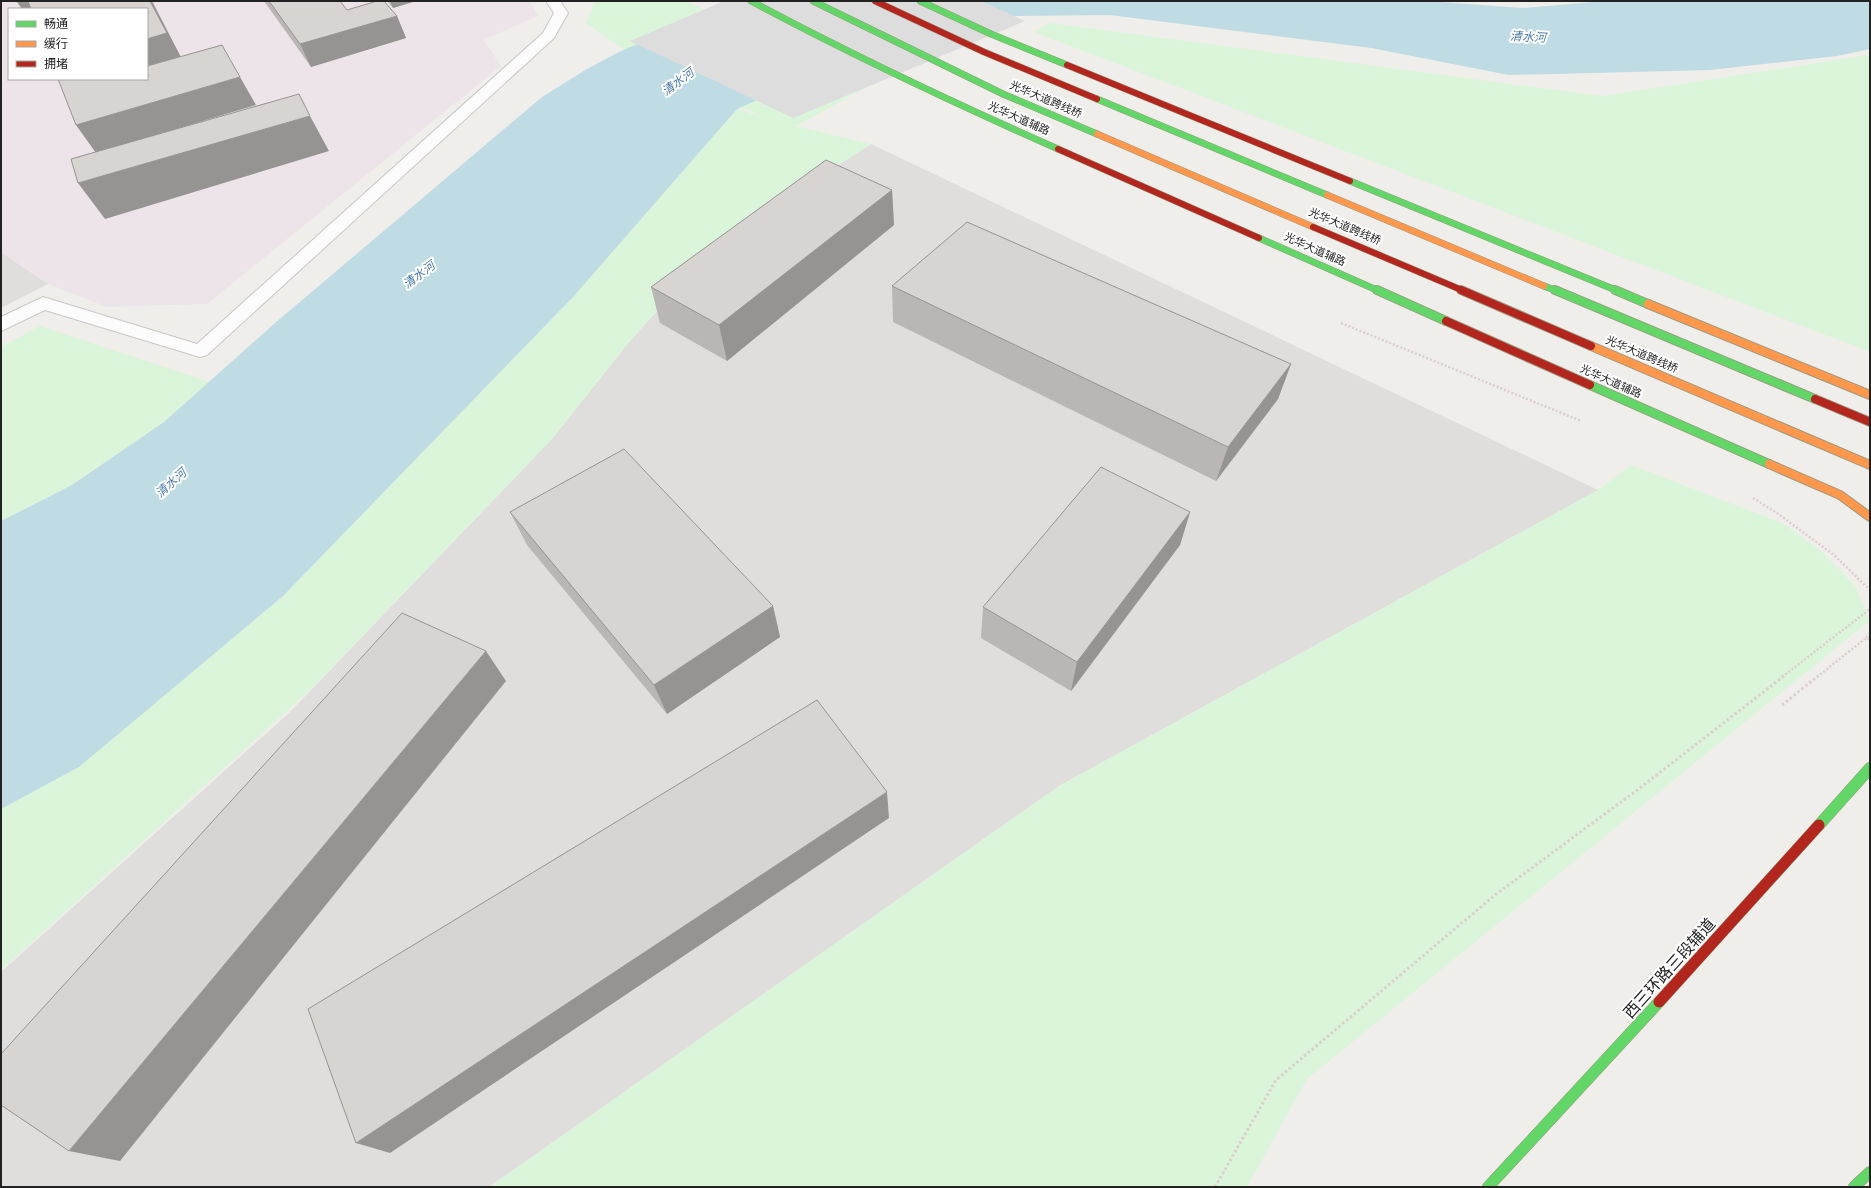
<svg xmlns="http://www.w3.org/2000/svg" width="1871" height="1188" font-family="Cabin,'Noto Sans SC',sans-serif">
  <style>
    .residential { fill: #dfdedc }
    .industrial { fill: #ede4e9; fill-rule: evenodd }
    .park { fill: #daf5da }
    .water { fill: #bfdbe3 }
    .pier { fill: #dedddd }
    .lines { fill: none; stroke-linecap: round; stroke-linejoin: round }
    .street-casing { stroke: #c9c8c7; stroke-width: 2 }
    .fast-far2-casing { stroke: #999a82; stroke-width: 7 }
    .fast-far1-casing { stroke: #999a82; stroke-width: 10 }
    .fast-casing { stroke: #999a82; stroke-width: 12 }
    .slow-far1-casing { stroke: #999a82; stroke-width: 7 }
    .slow-casing { stroke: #999a82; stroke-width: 10 }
    .jam-far2-casing { stroke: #999a82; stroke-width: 7 }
    .jam-far1-casing { stroke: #999a82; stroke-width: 10 }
    .jam-casing { stroke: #999a82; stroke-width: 12 }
    .path-far1 { stroke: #dccecd; stroke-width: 2.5; stroke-dasharray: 2 2; stroke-linecap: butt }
    .path { stroke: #dccecd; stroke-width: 3; stroke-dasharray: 2.5 2.5; stroke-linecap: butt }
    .street { fill: #fdfcfc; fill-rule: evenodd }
    .fast-far2 { stroke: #63d668; stroke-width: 6 }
    .fast-far1 { stroke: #63d668; stroke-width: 8 }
    .fast { stroke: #63d668; stroke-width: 11 }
    .slow-far1 { stroke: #ff974d; stroke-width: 6 }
    .slow { stroke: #ff974d; stroke-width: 8 }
    .jam-far2 { stroke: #b3261e; stroke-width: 6 }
    .jam-far1 { stroke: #b3261e; stroke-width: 8 }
    .jam { stroke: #b3261e; stroke-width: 11 }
    .wall { fill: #b9b6b5 }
    .shaded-wall { fill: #969493 }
    .building { fill: #d7d4d2; stroke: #969493 }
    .labels { text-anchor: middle; stroke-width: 4; stroke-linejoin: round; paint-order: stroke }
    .far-street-label { font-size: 11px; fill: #222; stroke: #fff }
    .far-water-label { font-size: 12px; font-style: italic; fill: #4a7aab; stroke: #fff }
    .near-street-label { font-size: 16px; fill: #222; stroke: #fff }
  </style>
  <rect width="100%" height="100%" fill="#f0eeeb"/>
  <g class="residential">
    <path d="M871 144 1598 490 1059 786 489 1187H1V972L290 712 552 439 629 342 721 240Z"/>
    <path d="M1 252 48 284 1 308Z"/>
  </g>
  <path class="industrial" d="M1 1H527L531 3 538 16 484 40 501 66 207 304 107 307 48 284 1 252ZM9 9H147V79H9Z"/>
  <g class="park">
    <path d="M593 1H686L867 87 796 126 871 144 721 240 629 342 552 439 310 690 1 970V809L79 767 283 596 574 296 737 109 762 117 623 49 586 23 595 3Z"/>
    <path d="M1050 23 1602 96 1870 55V352L1034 32Z"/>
    <path d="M40 326 210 382 164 422 72 485 1 521V347Z"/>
    <path d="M1631 465 1782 523 1820 550 1856 587 1869 621 1307 1079 1247 1187H489L1059 786 1598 490Z"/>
  </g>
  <path class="water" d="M739 1H1426L1523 8 1606 1H1870V49L1837 56 1710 70 1509 75 1371 48 1110 15 1012 16 805 79 737 109 574 296 283 596 79 767 1 809V521L72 485 164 422 275 323 542 97 587 69 619 52Z"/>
  <path class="pier" d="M724 1H981L1025 21 793 118 630 41Z"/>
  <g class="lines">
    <g class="street-casing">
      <path id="street" d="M546 1H560L568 13 554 38 207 355 200 357 45 310 1 331V317L43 297 197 344 543 33 554 13Z"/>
    </g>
    <g class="fast-far2-casing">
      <g id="fast-far2">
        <path d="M751 1C852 55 954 103 1058 149"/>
        <path d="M813 1 1003 94 1097 134"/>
        <path d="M920 1 991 34 1067 65"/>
        <path d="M1097 99 1327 195"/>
        <path d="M1350 181 1618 291"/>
        <path d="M1259 238 1379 291"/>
        <path d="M1544 286 1557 291"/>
      </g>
    </g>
    <g class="fast-far1-casing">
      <g id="fast-far1">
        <path d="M1377 290 1446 321"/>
        <path d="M1555 290 1815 399"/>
        <path d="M1615 290 1648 304"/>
        <path d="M1590 385 1769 464"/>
      </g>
    </g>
    <g class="fast-casing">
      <g id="fast">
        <path d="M1819 825 1870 768"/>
        <path d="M1488 1187 1659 1002"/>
        <path d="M1854 1187 1870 1172"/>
      </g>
    </g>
    <g class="slow-far1-casing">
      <g id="slow-far1">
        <path d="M1097 134 1313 227"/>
        <path d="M1327 195 1544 286"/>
      </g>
    </g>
    <g class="slow-casing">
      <g id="slow">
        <path d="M1648 304 1870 395"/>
        <path d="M1591 346 1870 465"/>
        <path d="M1769 464 1840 495 1870 517"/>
      </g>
    </g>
    <g class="jam-far2-casing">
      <g id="jam-far2">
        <path d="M875 1 984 52 1097 99"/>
        <path d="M1067 65 1350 181"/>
        <path d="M1058 149 1259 238"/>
        <path d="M1313 227 1464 291"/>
      </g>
    </g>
    <g class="jam-far1-casing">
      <g id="jam-far1">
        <path d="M1461 290 1591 346"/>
        <path d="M1446 321 1590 385"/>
        <path d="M1815 399 1870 422"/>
      </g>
    </g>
    <g class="jam-casing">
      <path id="jam" d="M1659 1002 1819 825"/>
    </g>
    <g class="path-far1">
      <path d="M1341 323 1581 421"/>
      <path d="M1753 498 1777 513 1834 555 1870 590"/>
      <path d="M1870 633 1866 638 1870 640"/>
      <path d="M1782 677 1870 609"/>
      <path d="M1817 677 1866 638"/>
    </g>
    <g class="path">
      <path d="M1782 705 1818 676"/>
      <path d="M1215 1187 1276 1080 1495 895 1636 791 1784 676"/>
    </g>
    <use href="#street" class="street"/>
    <use href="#fast-far2" class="fast-far2"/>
    <use href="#fast-far1" class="fast-far1"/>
    <use href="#fast" class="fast"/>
    <use href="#slow-far1" class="slow-far1"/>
    <use href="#slow" class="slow"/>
    <use href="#jam-far2" class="jam-far2"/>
    <use href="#jam-far1" class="jam-far1"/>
    <use href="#jam" class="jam"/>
  </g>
  <g class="wall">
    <path d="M264 1H340L347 10 397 16 406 38 311 67Z"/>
    <path d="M387 1H416L393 8Z"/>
    <path d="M892 190 894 225 727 361 660 323 651 287Z"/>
    <path d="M892 286 1291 364 1278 399 1216 481 893 322Z"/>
    <path d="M510 512 773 606 780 637 667 714 527 545Z"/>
    <path d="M1190 512 1180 545 1071 691 981 638 983 607Z"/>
  </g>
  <g class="shaded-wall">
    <path d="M21 1H92L61 9H22L17 2Z"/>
    <path d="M150 1H152L183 61 147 73V39Z"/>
    <path d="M390 1H416L393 8Z"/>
    <path d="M397 16 406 38 311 67 300 44Z"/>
    <path d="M240 77 256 105 96 153 76 125Z"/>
    <path d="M310 116 329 151 105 219 78 183Z"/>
    <path d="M892 190 894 225 727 361 719 325Z"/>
    <path d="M1291 364 1278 399 1216 481 1228 447Z"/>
    <path d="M1190 512 1180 545 1071 691 1077 662Z"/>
    <path d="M773 606 780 637 667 714 654 685Z"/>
    <path d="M486 651 506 681 120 1161 69 1151Z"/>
    <path d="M887 792 889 818 390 1153 356 1143Z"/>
  </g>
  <g class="building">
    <path d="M28 1H150L167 33 147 39V9H31Z"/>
    <path d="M269 1H340L347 10 377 1H384L397 16 300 44Z"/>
    <path d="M222 45 240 77 76 125 58 79H147V66Z"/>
    <path d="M299 94 310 116 78 183 71 159Z"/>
    <path d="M826 160 892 190 719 325 651 287Z"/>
    <path d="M967 222 1291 364 1228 447 892 286Z"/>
    <path d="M624 449 773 606 654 685 510 512Z"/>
    <path d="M1101 467 1190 512 1077 662 983 607Z"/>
    <path d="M402 613 486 651 69 1151 1 1105V1054Z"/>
    <path d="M817 700 887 792 356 1143 308 1009Z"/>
  </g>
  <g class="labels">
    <g class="far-street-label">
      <text transform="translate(1046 99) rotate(23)" y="4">光华大道跨线桥</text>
      <text transform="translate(1019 118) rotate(24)" y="4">光华大道辅路</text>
      <text transform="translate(1345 226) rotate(23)" y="4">光华大道跨线桥</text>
      <text transform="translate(1315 249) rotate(24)" y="4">光华大道辅路</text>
      <text transform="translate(1642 354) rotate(23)" y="4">光华大道跨线桥</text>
      <text transform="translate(1611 381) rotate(24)" y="4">光华大道辅路</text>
    </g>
    <g class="far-water-label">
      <text transform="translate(1528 37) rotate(3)" y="4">清水河</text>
      <text transform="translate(678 82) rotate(-37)" y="4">清水河</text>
      <text transform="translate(419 275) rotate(-37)" y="4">清水河</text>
      <text transform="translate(171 483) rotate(-42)" y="4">清水河</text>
    </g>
    <g class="near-street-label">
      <text transform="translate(1669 968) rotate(-48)" y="6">西三环路三段辅道</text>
    </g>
  </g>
  <rect width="1871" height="1188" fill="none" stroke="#222222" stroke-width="4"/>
  <rect x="8" y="8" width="140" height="72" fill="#ffffff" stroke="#a7a7a7"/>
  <rect x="16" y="21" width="20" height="6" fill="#63d668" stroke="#a7a7a7"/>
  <text x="44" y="28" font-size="12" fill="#222222">畅通</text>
  <rect x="16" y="41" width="20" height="6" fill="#ff974d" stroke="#a7a7a7"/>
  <text x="44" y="48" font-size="12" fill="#222222">缓行</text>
  <rect x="16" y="61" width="20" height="6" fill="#b3261e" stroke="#a7a7a7"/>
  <text x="44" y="68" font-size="12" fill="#222222">拥堵</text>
</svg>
